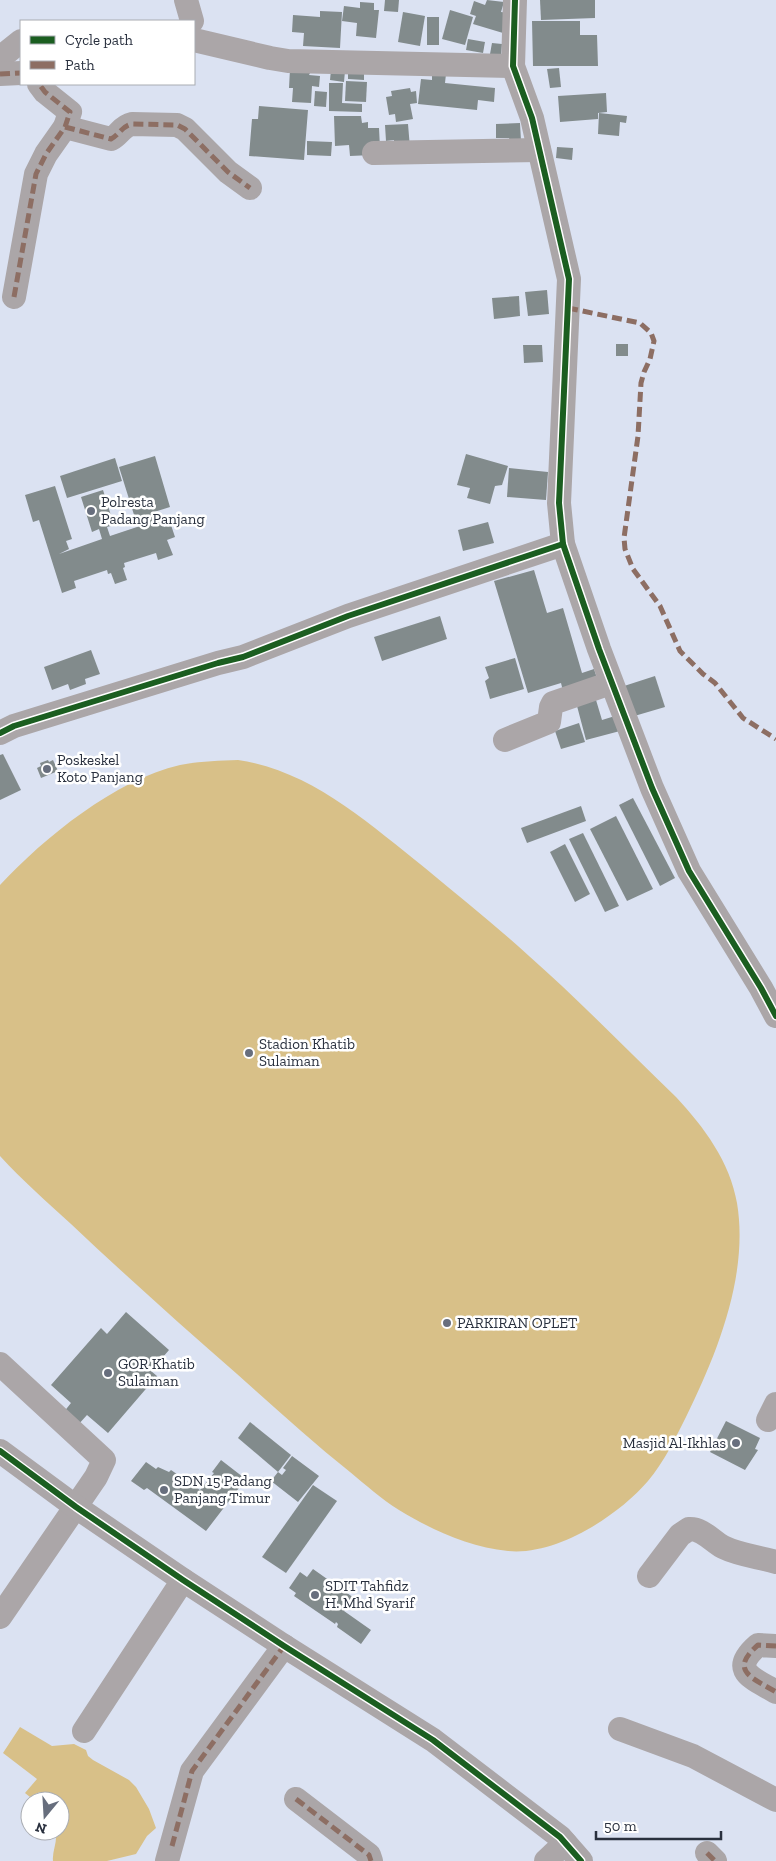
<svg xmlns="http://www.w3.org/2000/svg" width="776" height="1861" font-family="'Zilla Slab',serif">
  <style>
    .green { fill: #d8c088 }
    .building { fill: #828b8c }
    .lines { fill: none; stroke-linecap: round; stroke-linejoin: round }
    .minor { stroke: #aba6a8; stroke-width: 24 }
    .quiet { stroke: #8d6e63; stroke-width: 5; stroke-dasharray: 10 5; stroke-linecap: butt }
    .cycleway-casing { stroke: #fff; stroke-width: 9 }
    .cycleway { stroke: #1b5e20; stroke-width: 6 }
    .poi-dot { fill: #676e7d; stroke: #fff; stroke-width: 2 }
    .labels { text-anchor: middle; stroke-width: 5; stroke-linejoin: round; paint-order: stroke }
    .poi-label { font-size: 15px; fill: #29303e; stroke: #fff; text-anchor: start }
  </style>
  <rect width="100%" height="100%" fill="#dbe2f2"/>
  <g class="green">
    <path d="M238 760C312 771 368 823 425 868 460 897 495 925 529 956 580 1001 627 1050 676 1097 704 1127 730 1162 737 1203 749 1275 717 1354 686 1417 675 1439 664 1462 648 1481 618 1516 556 1556 508 1551 469 1547 432 1530 399 1510 381 1499 366 1485 350 1472 311 1441 274 1407 237 1374 181 1325 126 1276 71 1224 47 1202 22 1180 0 1156V885C45 837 115 780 180 765 199 761 218 761 238 760Z"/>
    <path d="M20 1727 52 1746 74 1744 86 1750 88 1756 93 1760 129 1780 136 1787 149 1809 156 1828 147 1836 136 1854 107 1861H53C52 1852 57 1843 56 1834L53 1831H60V1801H35L25 1793 37 1779 3 1753Z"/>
  </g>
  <g class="building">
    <path d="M385 0H399L398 12 384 11Z"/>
    <path d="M487 0 504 2 501 12 508 13 503 33 473 24 476 16 470 14 474 1 485 5Z"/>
    <path d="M540 0H595V18L541 20Z"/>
    <path d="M360 2 374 3V10H379L376 38 356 36 357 23 342 21 344 6 360 8Z"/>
    <path d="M450 10 473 17 465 45 442 39Z"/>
    <path d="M320 11 342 12 340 48 303 46 304 33 292 32 293 15 320 17Z"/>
    <path d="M403 12 425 16 420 46 398 42Z"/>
    <rect x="427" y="17" width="12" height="28"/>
    <path d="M532 21H580V35H597L598 66H533Z"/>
    <path d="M468 39 485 42 483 53 466 50Z"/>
    <path d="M492 43 502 44 501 55 490 54Z"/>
    <path d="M559 68 561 87 550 88 547 69Z"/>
    <path d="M290 69 311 71 309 75 320 76 319 87 312 86 311 103 292 102 293 88H289Z"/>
    <path d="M331 70 345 71 344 82 330 80Z"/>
    <path d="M348 70 364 71V80L348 79Z"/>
    <path d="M432 73 446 74 445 83 495 88 494 102 478 100 477 110 418 104 421 79 432 80Z"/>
    <path d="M346 81 367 82 366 102 345 101Z"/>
    <path d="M329 83H343L342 103 362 104V112L329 111Z"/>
    <path d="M410 88 411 92 416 91 417 103 410 104 413 119 396 122 395 114 389 115 386 97 392 96 391 91Z"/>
    <path d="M315 91 327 92 326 107 314 106Z"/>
    <path d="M606 93 607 112 598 113V119L560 122 558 96Z"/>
    <path d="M259 106 308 110 304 160 249 156 252 119H258Z"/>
    <path d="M599 113 627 116 626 123 620 122 619 136 598 134Z"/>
    <path d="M334 116H361L362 123 368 122V128H379L380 148 372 155 350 156 349 145 335 146Z"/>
    <path d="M520 123 521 141 510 142 509 138H496V124Z"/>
    <path d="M408 124 410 148 394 149V140L386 141 385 125Z"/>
    <path d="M307 141 332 142 331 156 307 155Z"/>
    <path d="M557 147 573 148 572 160 556 158Z"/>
    <path d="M547 290 549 314 528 316 525 292Z"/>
    <path d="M519 296 520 316 494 319 492 298Z"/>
    <rect x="616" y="344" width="12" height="12"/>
    <path d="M523 345H542L543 362 524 363Z"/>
    <path d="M466 454 508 466 502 485 495 486 490 504 467 498 470 488 457 485Z"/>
    <path d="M155 456 170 507 151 513 153 522 162 519 164 527 171 525 175 537 167 540 173 555 158 560 156 553 124 563 125 567 123 568 127 580 115 584 111 573 108 574 107 570 74 581 76 588 62 593 39 520 33 522 25 495 55 486 72 539 66 541 69 549 59 554 102 539 99 529 92 532 81 497 103 490 114 525 107 527 110 536 146 524 143 515 135 518 119 467Z"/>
    <path d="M115 458 122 481 67 498 60 476Z"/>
    <path d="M509 468 548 472 546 500 507 497Z"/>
    <path d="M488 522 494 543 463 551 458 530Z"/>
    <path d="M534 570 547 613 563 608 582 673 594 669 598 681 563 691 561 683 528 693 494 581Z"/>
    <path d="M440 616 447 639 382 661 374 637Z"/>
    <path d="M91 650 100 674 85 679 86 684 70 690 68 684 52 690 44 667Z"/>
    <path d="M515 658 524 689 490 699 485 681 489 678 485 667Z"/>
    <path d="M655 676 665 707 631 717 621 687Z"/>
    <path d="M596 700 602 720 615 716 620 731 586 740 577 706Z"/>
    <path d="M579 723 585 742 561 749 555 731Z"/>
    <path d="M3 754 21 790 0 800V755Z"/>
    <path d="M48 760 49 762 53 760 58 771 41 778 37 768 41 766 40 763Z"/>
    <path d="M633 798 675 878 660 886 619 805Z"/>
    <path d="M581 806 586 821 527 843 521 828Z"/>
    <path d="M616 816 653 889 627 901 590 829Z"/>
    <path d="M583 833 619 906 605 912 569 839Z"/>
    <path d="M565 844 590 894 575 902 550 852Z"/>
    <path d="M126 1312 169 1350 151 1371 157 1376 108 1433 87 1415 77 1426 63 1413 71 1403 51 1385 101 1328 107 1334Z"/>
    <path d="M726 1421 760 1438 755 1449 758 1450 745 1470 710 1452Z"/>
    <path d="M250 1422 291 1455 278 1472 238 1438Z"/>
    <path d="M292 1456 319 1476 298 1502 271 1481 278 1472 282 1475 286 1470 283 1468Z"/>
    <path d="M221 1460 243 1477 235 1486 239 1488 206 1531 147 1488 144 1490 131 1481 146 1462 156 1469 158 1467 169 1472 171 1470 200 1490 214 1473 212 1472Z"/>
    <path d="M313 1485 337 1501 286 1573 262 1557Z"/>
    <path d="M313 1569 354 1598 344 1611 371 1630 361 1644 337 1627 338 1624 336 1622 335 1624 294 1596 296 1593 289 1588 300 1572 307 1577Z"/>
  </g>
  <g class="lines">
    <g class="minor">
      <path d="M186 0 192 21"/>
      <path d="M515 0 513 66 532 118 569 279 559 503 563 544 599 649 652 788 689 871 761 988 776 1016"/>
      <path d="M194 40 270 58 288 61 513 66"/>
      <path d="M0 58 21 41"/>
      <path d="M0 74 21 73"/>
      <path d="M65 127 111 139C119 135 122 126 132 124L177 125 185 129 228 172 250 188"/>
      <path d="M374 153 539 150"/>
      <path d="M14 297 36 174 46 154 65 127 70 112 45 92 39 84"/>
      <path d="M0 733 14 726 218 663 243 657 348 616 563 544"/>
      <path d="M505 740 549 722 551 707 553 703 611 683"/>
      <path d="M0 1364 104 1460 96 1477 0 1617"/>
      <path d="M768 1420 776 1404"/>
      <path d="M0 1451 76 1507 183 1580 284 1646 433 1740 560 1837 581 1861"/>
      <path d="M649 1576 680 1535 689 1529C702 1528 712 1541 723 1547 739 1555 759 1557 776 1562"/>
      <path d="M776 1646 758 1645C728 1671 753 1678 776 1692"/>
      <path d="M620 1729 693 1756 776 1800"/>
      <path d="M84 1731 183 1580"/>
      <path d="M296 1799 369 1855 371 1861"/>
      <path d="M707 1853 715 1861"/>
      <path d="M167 1861 192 1771 284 1646"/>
      <path d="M546 1861 565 1843"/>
    </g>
    <g class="quiet">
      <path d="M0 74 21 73"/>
      <path d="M65 127 111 139C119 135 122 126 132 124L177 125 185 129 228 172 250 188"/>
      <path d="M14 297 36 174 46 154 65 127 70 112 45 92 39 84"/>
      <path d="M568 308 640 323 651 333 654 341 650 359 644 372 641 383 638 436 624 538 625 549 633 569 660 606 680 651 703 674 715 683 743 718 776 739"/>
      <path d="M776 1646 758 1645C728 1671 753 1678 776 1692"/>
      <path d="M296 1799 369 1855 371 1861"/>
      <path d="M172 1846 192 1771 284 1646"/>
      <path d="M707 1853 715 1861"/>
    </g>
    <g class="cycleway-casing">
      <g id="cycleway">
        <path d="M515 0 513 66 532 118 569 279 559 503 563 544 599 649 652 788 689 871 761 988 776 1016"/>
        <path d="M0 733 14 726 218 663 243 657 348 616 563 544"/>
        <path d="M0 1451 76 1507 183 1580 284 1646 433 1740 560 1837 581 1861"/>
      </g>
    </g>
    <use href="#cycleway" class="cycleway"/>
  </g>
  <g class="poi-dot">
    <circle cx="91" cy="511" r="5"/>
    <circle cx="47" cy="769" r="5"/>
    <circle cx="249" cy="1053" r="5"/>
    <circle cx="447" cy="1323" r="5"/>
    <circle cx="108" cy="1373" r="5"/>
    <circle cx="736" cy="1443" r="5"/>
    <circle cx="164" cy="1490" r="5"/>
    <circle cx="315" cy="1595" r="5"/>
  </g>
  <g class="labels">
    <g class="poi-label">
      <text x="101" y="507">Polresta<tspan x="101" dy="17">Padang Panjang</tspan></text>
      <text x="57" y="765">Poskeskel<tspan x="57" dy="17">Koto Panjang</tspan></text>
      <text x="259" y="1049">Stadion Khatib<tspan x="259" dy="17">Sulaiman</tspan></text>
      <text x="457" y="1328">PARKIRAN OPLET</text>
      <text x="118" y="1369">GOR Khatib<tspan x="118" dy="17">Sulaiman</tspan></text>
      <text x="726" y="1448" text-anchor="end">Masjid Al-Ikhlas</text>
      <text x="174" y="1486">SDN 15 Padang<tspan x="174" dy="17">Panjang Timur</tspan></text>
      <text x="325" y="1591">SDIT Tahfidz<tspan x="325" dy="17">H. Mhd Syarif</tspan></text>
    </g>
  </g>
  <rect x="20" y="20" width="175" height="65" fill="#ffffff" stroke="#a9acb2"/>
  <rect x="30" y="36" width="25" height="8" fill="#1b5e20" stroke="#a9acb2"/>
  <text x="65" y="45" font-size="15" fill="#29303e">Cycle path</text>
  <rect x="30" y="61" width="25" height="8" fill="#8d6e63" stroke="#a9acb2"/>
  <text x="65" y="70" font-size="15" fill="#29303e">Path</text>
  <g transform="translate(45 1816) rotate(198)"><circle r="24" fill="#ffffff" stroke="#a9acb2"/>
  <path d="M0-4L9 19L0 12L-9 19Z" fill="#676e7d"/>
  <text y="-8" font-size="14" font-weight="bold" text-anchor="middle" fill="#29303e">N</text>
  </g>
  <path d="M596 1831v8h125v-8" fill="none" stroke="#29303e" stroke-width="2.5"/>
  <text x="604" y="1831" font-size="15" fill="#29303e" stroke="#ffffff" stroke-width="4" paint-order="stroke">50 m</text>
</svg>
